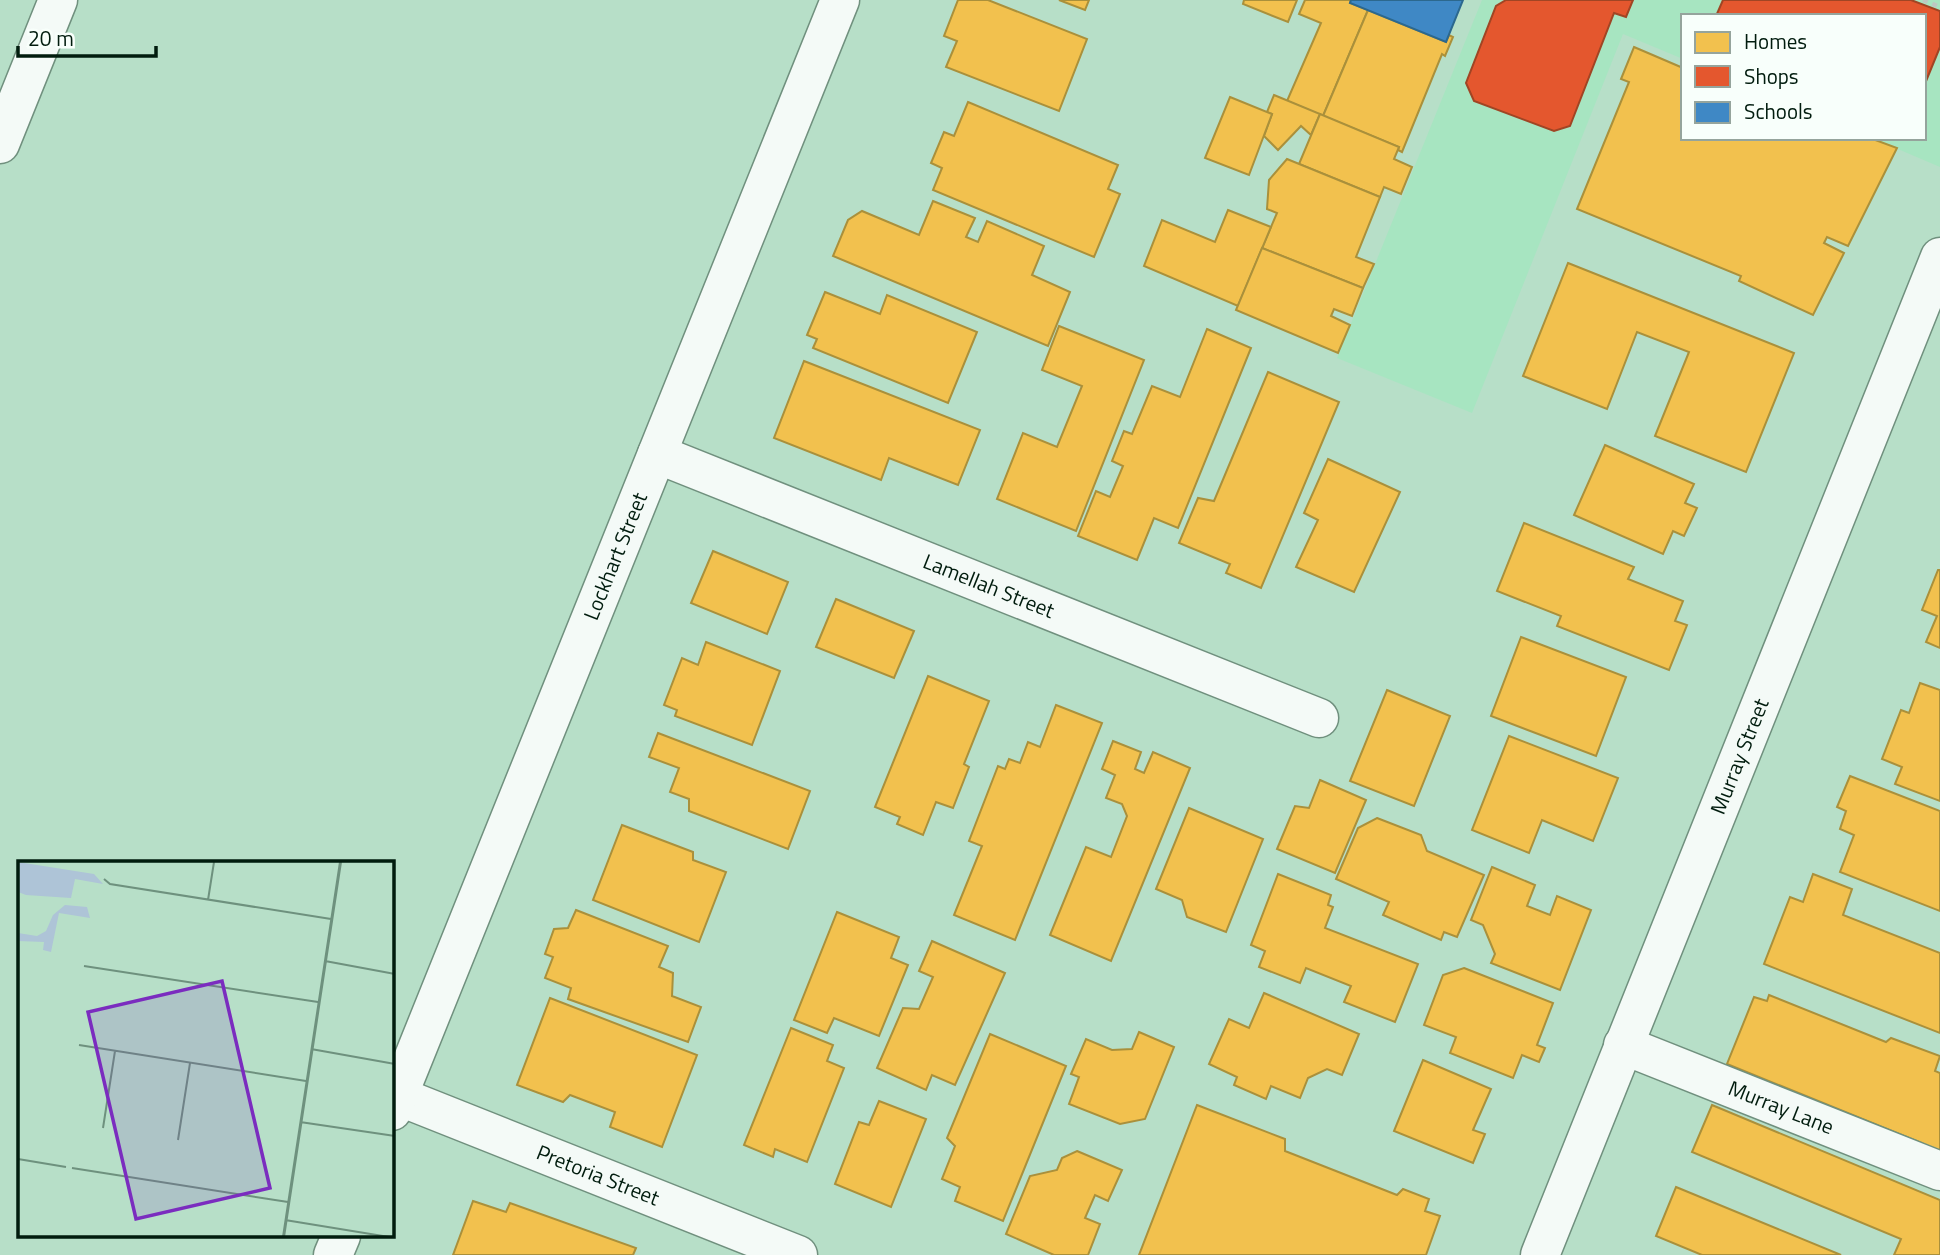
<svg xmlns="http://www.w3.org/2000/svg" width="1940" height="1255" font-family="'Titillium Web',sans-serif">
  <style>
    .built { fill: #a7e5c1 }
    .homes { fill: #f2c14e; stroke: #aa903b; stroke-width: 2 }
    .shops { fill: #e4572e; stroke: #a04524; stroke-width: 2 }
    .schools { fill: #3f88c5; stroke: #2c688e; stroke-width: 2 }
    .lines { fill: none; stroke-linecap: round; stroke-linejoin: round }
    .minor-casing { stroke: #70907e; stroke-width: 41 }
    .path { stroke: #bdc8c2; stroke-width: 4.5; stroke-dasharray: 5 5; stroke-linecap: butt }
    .minor { stroke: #f4faf7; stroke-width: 38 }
    .labels { text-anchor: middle; stroke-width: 7; stroke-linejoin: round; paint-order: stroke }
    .street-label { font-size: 21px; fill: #011c0e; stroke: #f8fffb }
    .inset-road { fill: none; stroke: #6e917e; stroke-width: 2 }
    .view { fill: #7b2cbf; fill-opacity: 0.15; stroke: #7b2cbf; stroke-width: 3.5 }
    .inset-edge { fill: none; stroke: #011c0e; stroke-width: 3.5 }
  </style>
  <rect width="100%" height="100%" fill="#b7dfc8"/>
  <path class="built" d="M1482 0H1940V167L1872 138H1924V16H1683V59L1623 34 1472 413 1337 358Z"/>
  <g class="homes">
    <path d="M958 0H988L1087 39 1059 111 946 67 957 41 944 36Z"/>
    <path d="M1059 0H1089L1085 10Z"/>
    <path d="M1244 0H1297L1288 22 1243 4Z"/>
    <path d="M1305 0H1351L1350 3 1368 10 1323 116 1287 101 1321 23 1299 14Z"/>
    <path d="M1368 10 1446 42 1449 35 1453 37 1445 56 1442 54 1402 152 1398 150 1399 147 1323 116Z"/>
    <path d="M1634 47 1683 68V138H1870L1897 148 1848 246 1827 237 1824 243 1844 253 1813 315 1739 281 1741 276 1577 209 1629 82 1621 79Z"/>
    <path d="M1274 95 1320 114 1311 135 1301 126 1278 150 1264 136 1272 114 1267 112Z"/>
    <path d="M1230 97 1272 114 1249 175 1205 158Z"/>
    <path d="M968 102 1118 165 1108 189 1120 194 1094 257 933 190 942 168 931 163 944 132 954 136Z"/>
    <path d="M1320 114 1399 147 1394 159 1412 167 1401 194 1384 187 1380 197 1299 164Z"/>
    <path d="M1287 159 1380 197 1356 257 1374 264 1363 288 1262 248 1277 213 1267 209 1269 180Z"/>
    <path d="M933 201 975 218 966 237 978 242 987 221 1044 246 1032 275 1070 292 1048 346 833 256 848 220 862 211 919 235Z"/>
    <path d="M1228 210 1271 227 1238 306 1144 266 1162 220 1215 242Z"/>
    <path d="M1262 248 1363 288 1352 316 1334 309 1331 316 1350 325 1338 353 1236 310Z"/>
    <path d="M1568 263 1794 353 1746 472 1655 436 1689 352 1637 332 1607 409 1523 376Z"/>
    <path d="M825 292 880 314 887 295 977 332 948 403 813 348 817 339 807 335Z"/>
    <path d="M1059 326 1144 360 1076 531 997 499 1023 433 1057 447 1082 386 1042 370Z"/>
    <path d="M1207 329 1251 348 1178 528 1154 518 1137 560 1078 536 1096 491 1110 497 1123 466 1112 461 1124 431 1132 434 1152 386 1180 397Z"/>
    <path d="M804 361 980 430 958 485 889 458 881 480 774 438Z"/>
    <path d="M1268 372 1339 402 1261 588 1226 573 1230 564 1179 543 1198 498 1214 501Z"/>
    <path d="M1605 445 1694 484 1685 503 1697 508 1684 536 1673 531 1663 554 1574 515Z"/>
    <path d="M1328 459 1400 492 1354 592 1296 567 1318 520 1304 513Z"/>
    <path d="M1524 523 1634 567 1628 579 1683 601 1675 621 1687 625 1669 670 1557 626 1561 616 1497 591Z"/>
    <path d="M713 551 788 582 767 634 691 603Z"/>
    <path d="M1938 570H1940V648L1926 642 1937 616 1922 610Z"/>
    <path d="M836 599 914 631 894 678 816 647Z"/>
    <path d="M1521 637 1626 677 1596 756 1491 716Z"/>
    <path d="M706 642 780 671 752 745 675 716 677 710 664 705 682 658 698 665Z"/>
    <path d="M928 676 989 701 964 764 969 767 953 808 936 802 923 835 897 824 900 817 875 807Z"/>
    <path d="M1920 683 1940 690V801L1895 784 1902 767 1882 759 1901 710 1909 713Z"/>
    <path d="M1387 690 1450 716 1414 806 1350 781Z"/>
    <path d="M1056 705 1102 723 1015 940 954 915 982 846 969 841 998 766 1005 769 1009 759 1020 763 1028 742 1040 747Z"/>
    <path d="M658 733 810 791 788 849 689 811V799L670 792 679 768 649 757Z"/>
    <path d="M1509 736 1618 778 1593 841 1542 820 1529 853 1472 830Z"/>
    <path d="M1113 741 1141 752 1135 769 1144 773 1153 752 1190 768 1111 961 1050 935 1086 847 1111 857 1127 816 1122 804 1106 798 1115 775 1102 769Z"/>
    <path d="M1850 776 1940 811V911L1840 872 1854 835 1840 829 1846 811 1837 807Z"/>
    <path d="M1320 780 1366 800 1335 873 1277 849 1295 806 1309 808Z"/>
    <path d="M1189 808 1263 839 1226 932 1187 917 1182 900 1156 889Z"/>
    <path d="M1377 818 1421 835 1427 851 1484 875 1457 937 1444 932 1441 940 1383 915 1389 902 1336 879 1358 828Z"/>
    <path d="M622 825 693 852V860L726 872 699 942 593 900Z"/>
    <path d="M1492 867 1535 885 1527 906 1550 915 1557 896 1591 910 1560 990 1491 963 1495 954 1483 925 1471 920Z"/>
    <path d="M1278 874 1331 895 1328 905 1333 907 1325 928 1418 964 1395 1022 1344 1002 1351 986 1306 968 1300 983 1259 967 1265 951 1251 945Z"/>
    <path d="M1813 874 1852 889 1843 915 1940 953V1033L1764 964 1790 897 1803 902Z"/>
    <path d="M576 910 668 946 659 967 673 973 672 996 701 1007 688 1042 568 999 571 988 545 978 553 957 545 954 554 929 568 928Z"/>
    <path d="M837 912 899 937 891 958 908 965 879 1036 834 1018 827 1033 794 1020Z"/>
    <path d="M932 941 1005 973 955 1085 932 1075 926 1090 877 1068 903 1008 919 1009 933 977 919 971Z"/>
    <path d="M1464 968 1553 1003 1537 1045 1545 1048 1539 1062 1522 1055 1513 1078 1450 1053 1456 1037 1424 1025 1443 975Z"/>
    <path d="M1264 993 1359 1034 1342 1075 1327 1069 1308 1078 1300 1098 1271 1086 1266 1099 1234 1085 1237 1077 1209 1064 1229 1019 1249 1028Z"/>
    <path d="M1769 995 1886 1042 1891 1038 1940 1056 1935 1071 1940 1073V1159L1922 1143 1727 1064 1754 997 1767 1001Z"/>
    <path d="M550 998 697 1055 662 1147 610 1127 615 1112 570 1095 563 1102 517 1085Z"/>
    <path d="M791 1028 833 1045 827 1061 844 1068 807 1162 775 1149 773 1157 744 1145Z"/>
    <path d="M1139 1032 1174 1047 1145 1119 1120 1124 1069 1104 1079 1077 1071 1074 1086 1039 1112 1050 1132 1049Z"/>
    <path d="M990 1034 1066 1066 1003 1221 955 1201 960 1187 942 1179 955 1146 947 1138Z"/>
    <path d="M1423 1060 1491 1089 1473 1130 1485 1134 1473 1163 1394 1131Z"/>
    <path d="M879 1101 926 1119 891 1207 835 1184 859 1122 869 1125Z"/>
    <path d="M1197 1105 1285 1139V1151L1397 1195 1403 1189 1429 1199 1425 1211 1440 1216 1426 1255H1139Z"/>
    <path d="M1712 1105 1940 1200V1255H1894L1901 1239 1692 1152Z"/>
    <path d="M1077 1151 1122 1170 1108 1201 1095 1195 1085 1218 1100 1224 1088 1255H1054L1006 1234 1030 1176 1057 1170 1062 1158Z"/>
    <path d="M1676 1187 1841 1255H1702L1656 1236Z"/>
    <path d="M473 1201 506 1212 510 1203 636 1248 633 1255H453Z"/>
  </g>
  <g class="shops">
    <path d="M1506 0H1633L1626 17 1614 13 1570 126 1554 131 1474 101 1466 83 1496 6Z"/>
    <path d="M1723 0H1911L1940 11V47L1924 86V16H1716Z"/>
  </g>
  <path class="schools" d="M1351 0H1463L1446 42 1350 3Z"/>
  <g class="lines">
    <g class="minor-casing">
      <g id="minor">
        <path d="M0 144 58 0"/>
        <path id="s1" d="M657 454 1319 718"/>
        <path id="s2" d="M1623 1045 1940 1171"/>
        <path id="s3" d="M398 1096 798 1255"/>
        <path id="s4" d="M392 1111 840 0"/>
        <path d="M333 1255 341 1236"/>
        <path id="s5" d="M1540 1255 1940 257"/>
      </g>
    </g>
    <path class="path" d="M1923 0 1940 7"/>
    <use href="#minor" class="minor"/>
  </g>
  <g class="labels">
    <g class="street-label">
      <text dy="7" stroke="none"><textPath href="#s4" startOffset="598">Lockhart Street</textPath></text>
      <text dy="7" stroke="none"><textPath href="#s1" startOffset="357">Lamellah Street</textPath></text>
      <text dy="7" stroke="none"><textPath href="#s5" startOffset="537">Murray Street</textPath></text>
      <text dy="7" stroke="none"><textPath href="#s2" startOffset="170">Murray Lane</textPath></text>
      <text dy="7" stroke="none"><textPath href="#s3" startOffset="215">Pretoria Street</textPath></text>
    </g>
  </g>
  <g transform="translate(18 861)">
    <rect width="376" height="376" fill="#b7dfc8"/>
    <path d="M0 1 76 13 85 23 57 18 53 37 8 34 0 31ZM47 44 69 46 72 57 41 52 33 91 25 89 26 81 0 80V72L19 75 28 70 35 54Z" fill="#aec4d7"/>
    <path class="inset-road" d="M86 18 92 23 313 58M190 39 196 1M307 100 377 113M66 105 300 141M61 184 288 220M293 188 377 203M282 261 377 275M85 267 97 190M160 279 172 202M0 298 48 306M54 307 270 341M267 359 371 376M265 376 322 1M266 376 323 1"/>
    <path class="view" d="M204 120 252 327 118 358 70 151Z"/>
    <rect width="376" height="376" class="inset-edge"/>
  </g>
  <rect x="1681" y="14" width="245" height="126" fill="#f8fffb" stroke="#95a49c" stroke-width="2"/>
  <rect x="1695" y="32" width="35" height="21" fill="#f2c14e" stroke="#95a49c" stroke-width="2"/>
  <text x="1744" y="49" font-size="21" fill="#011c0e">Homes</text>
  <rect x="1695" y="66" width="35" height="21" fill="#e4572e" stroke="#95a49c" stroke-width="2"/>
  <text x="1744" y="84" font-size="21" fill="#011c0e">Shops</text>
  <rect x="1695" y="102" width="35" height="21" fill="#3f88c5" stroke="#95a49c" stroke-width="2"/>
  <text x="1744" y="119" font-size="21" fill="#011c0e">Schools</text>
  <path d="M18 46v10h138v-10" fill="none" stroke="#011c0e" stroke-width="3.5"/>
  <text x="28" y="46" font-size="21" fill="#011c0e" stroke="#f8fffb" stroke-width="5" paint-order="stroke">20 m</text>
</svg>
